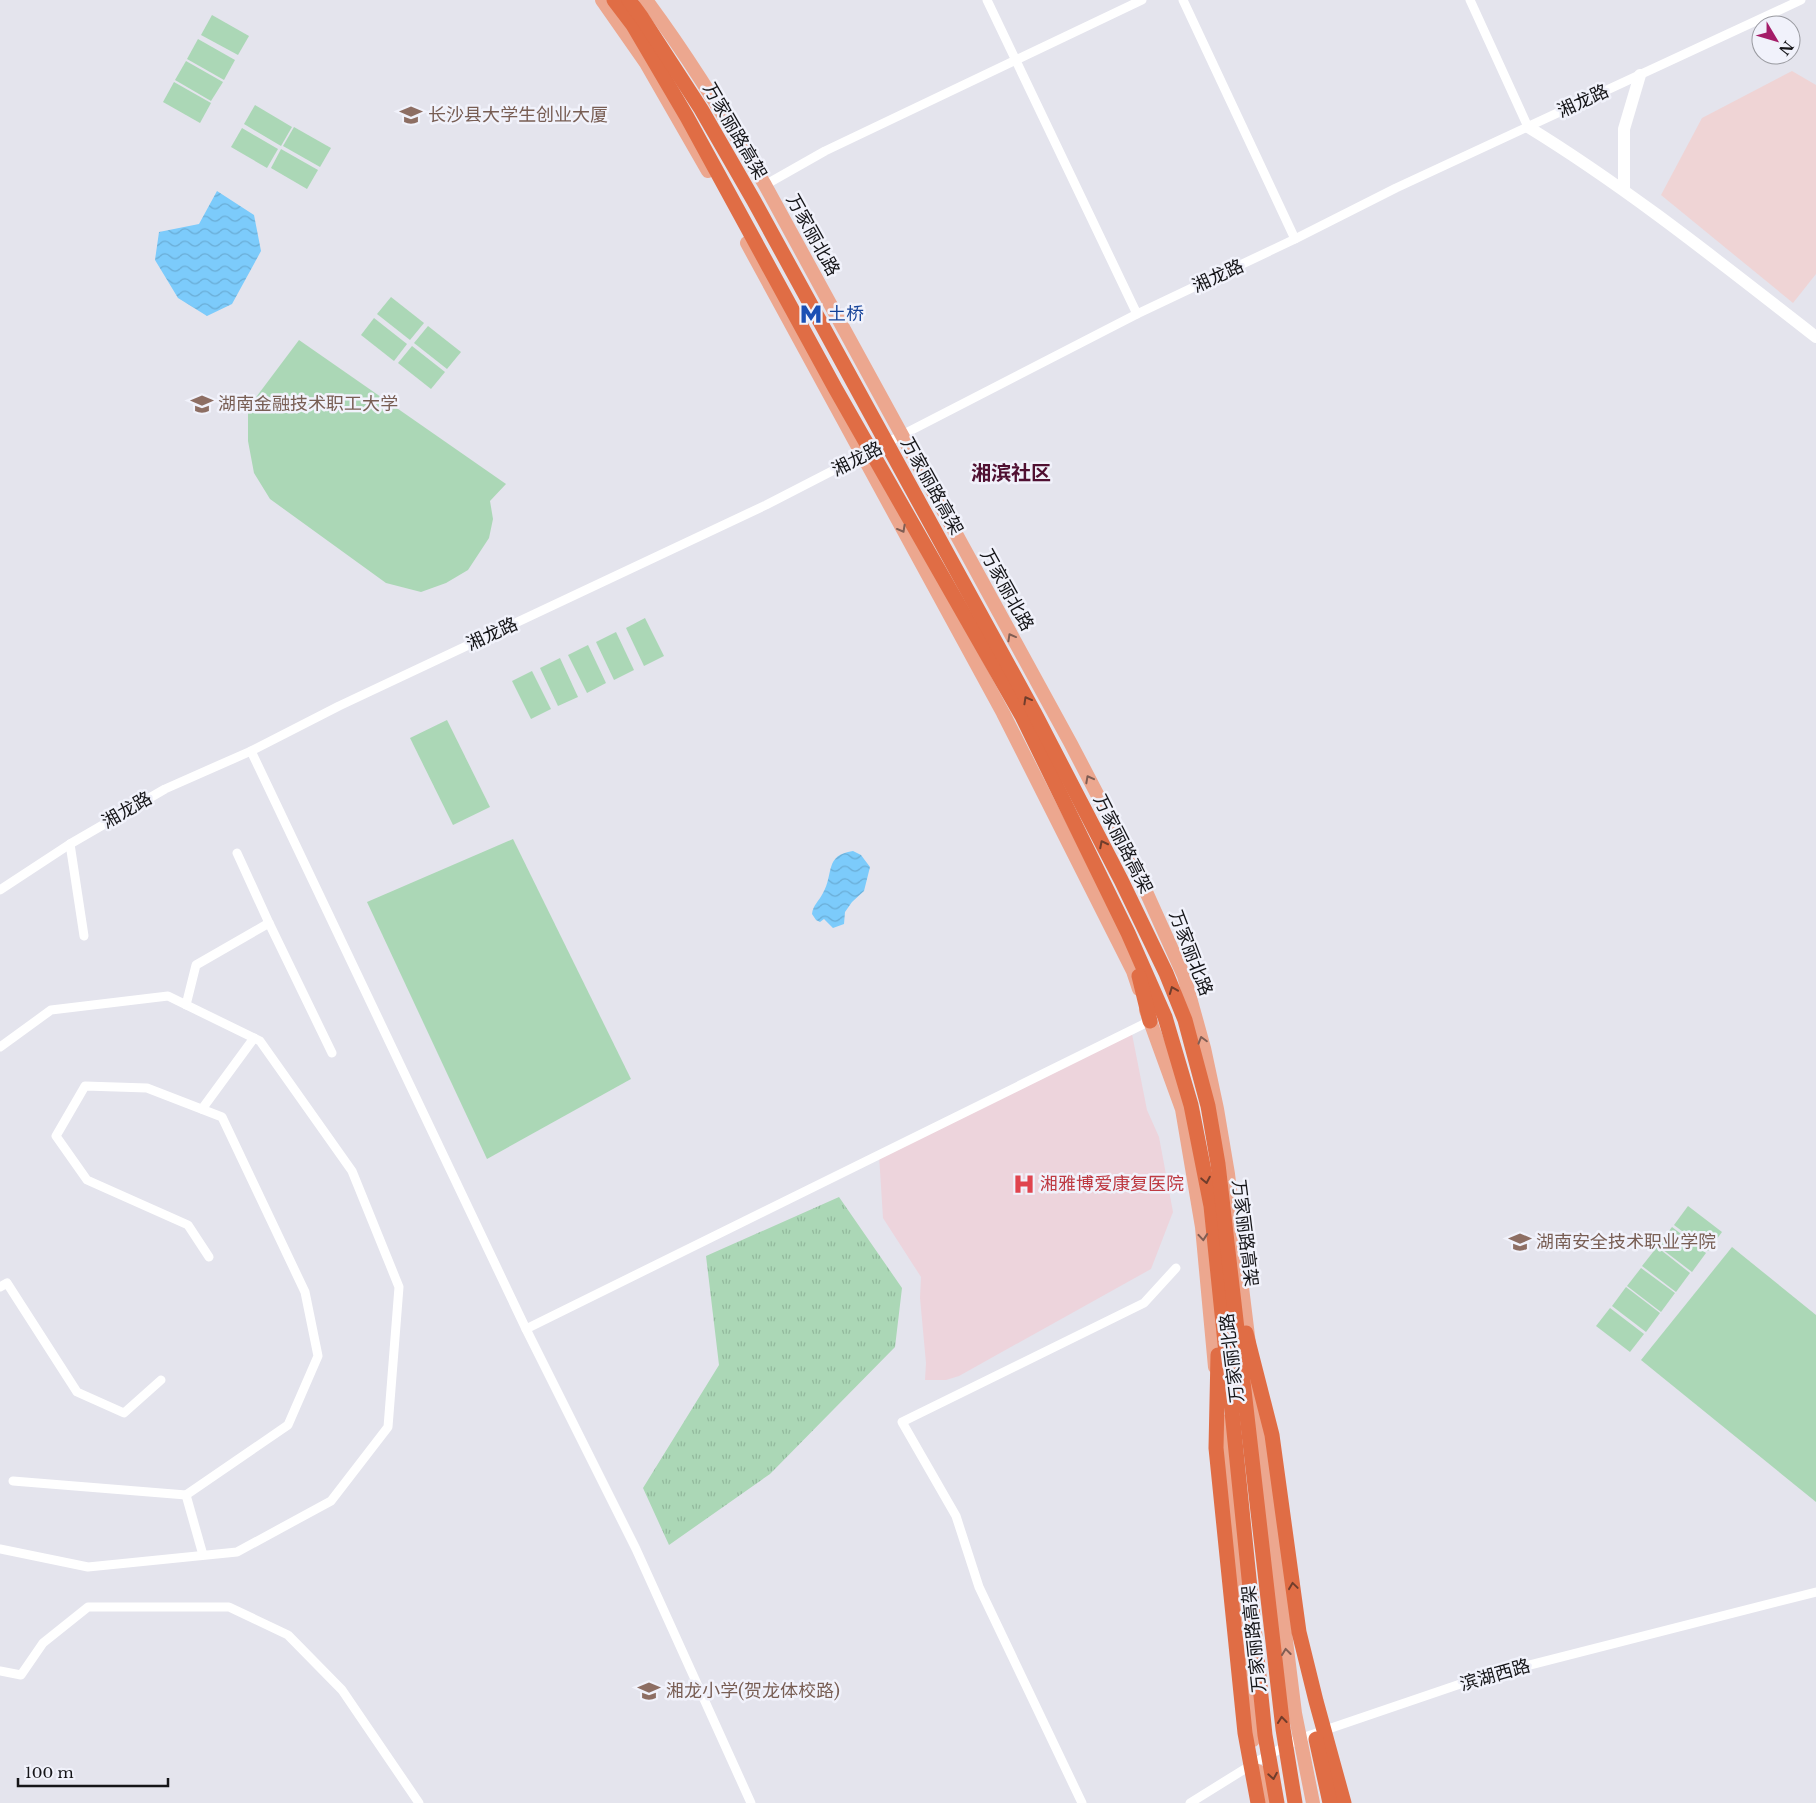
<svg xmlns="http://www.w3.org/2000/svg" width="1816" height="1803" font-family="'Libre Baskerville','Noto Sans SC',serif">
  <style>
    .commercial { fill: #efd4d5 }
    .medical { fill: #edd4dc }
    .grass { fill: url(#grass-tufts) }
    .park { fill: #abd7b6 }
    .water { fill: url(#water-waves) }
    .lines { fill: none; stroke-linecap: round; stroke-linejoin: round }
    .street { stroke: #fff; stroke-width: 9 }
    .secondary { stroke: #fff; stroke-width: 12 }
    .primary { stroke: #eca78f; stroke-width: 14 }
    .highway { stroke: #e06d45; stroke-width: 15 }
    .oneway { stroke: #805e54 }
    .oneway2 { stroke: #703d2c }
    .labels { text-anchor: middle; stroke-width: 5; stroke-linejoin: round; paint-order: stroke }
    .street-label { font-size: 18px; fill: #151518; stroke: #f1f2fb }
    .education-label { font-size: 18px; fill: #785e54; stroke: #f1f2fb; text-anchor: start }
    .transit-label { font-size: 18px; fill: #164399; stroke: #f1f2fb; text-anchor: start }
    .health-label { font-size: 18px; fill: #be3a42; stroke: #f1f2fb; text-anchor: start }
    .quarter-label { font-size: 20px; font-weight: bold; fill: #4f0f31; stroke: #f1f2fb }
  </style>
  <defs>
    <pattern id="grass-tufts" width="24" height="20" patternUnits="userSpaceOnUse" patternTransform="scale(1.25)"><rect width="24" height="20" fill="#abd7b6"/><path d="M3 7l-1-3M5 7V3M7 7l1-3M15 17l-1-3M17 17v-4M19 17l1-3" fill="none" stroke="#92b89c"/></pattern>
    <pattern id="water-waves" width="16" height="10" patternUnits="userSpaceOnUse" patternTransform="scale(1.25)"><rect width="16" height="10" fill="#7ccbfb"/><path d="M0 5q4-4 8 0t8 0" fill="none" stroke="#6aadd6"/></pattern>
  </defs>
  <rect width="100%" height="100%" fill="#e4e4ed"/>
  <path class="commercial" d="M1792 71 1816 85V274L1793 303 1661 195 1702 118Z"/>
  <path class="medical" d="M1132 1034 1147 1110 1159 1137 1173 1212 1151 1269 959 1376 946 1380H925L926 1363 920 1298 921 1277 883 1218 879 1155Z"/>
  <path class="grass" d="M839 1197 902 1288 895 1347 770 1474 669 1545 643 1488 719 1365 706 1256Z"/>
  <g class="park">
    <path d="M212 15 249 36 238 55 201 35Z"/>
    <path d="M198 39 235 60 224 80 187 59Z"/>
    <path d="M186 61 223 82 211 101 175 80Z"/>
    <path d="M174 82 211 103 200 123 163 102Z"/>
    <path d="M255 105 292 127 281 146 244 124Z"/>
    <path d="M294 127 331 148 320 167 283 146Z"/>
    <path d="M242 128 278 149 267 168 231 147Z"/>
    <path d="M281 149 318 170 307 189 271 168Z"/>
    <path d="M391 297 424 323 410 340 377 314Z"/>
    <path d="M374 318 407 344 394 361 361 335Z"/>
    <path d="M428 326 461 352 447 369 414 343Z"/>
    <path d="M299 340 506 484 490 501 493 519 489 538 468 570 446 583 421 592 386 583 270 499 254 473 248 441V408Z"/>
    <path d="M412 346 445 372 431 389 398 363Z"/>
    <path d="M645 618 664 656 644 666 626 628Z"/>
    <path d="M616 632 634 670 614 680 596 642Z"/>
    <path d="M588 645 606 683 587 693 568 655Z"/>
    <path d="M560 658 578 697 558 706 540 668Z"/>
    <path d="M532 671 551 709 531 719 512 681Z"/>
    <path d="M447 720 490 807 453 825 410 738Z"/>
    <path d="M513 839 631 1079 487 1159 367 902Z"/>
    <path d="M1688 1206 1722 1232 1708 1251 1674 1225Z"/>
    <path d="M1672 1227 1706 1253 1692 1272 1658 1246Z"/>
    <path d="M1657 1247 1690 1273 1676 1292 1642 1266Z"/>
    <path d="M1732 1247 1816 1315V1502L1641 1360Z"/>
    <path d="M1641 1268 1675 1293 1661 1312 1627 1286Z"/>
    <path d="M1626 1287 1660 1313 1646 1332 1612 1306Z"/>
    <path d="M1610 1308 1644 1334 1630 1352 1596 1326Z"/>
  </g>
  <g class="water">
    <path d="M217 191 254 215 261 251 232 304 207 316 178 298 155 260 159 232 199 224Z"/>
    <path d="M853 851 861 855 870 867 864 891 852 902 845 912 844 924 833 928 824 919 820 922 816 920 812 914C813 905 819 901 823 893 834 874 824 855 853 851Z"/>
  </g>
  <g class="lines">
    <g class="street">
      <path d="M987 0 1137 314"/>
      <path d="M1183 0 1295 239"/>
      <path d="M1470 0 1528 127"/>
      <path d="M765 185 825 151 1142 0"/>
      <path d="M251 751 526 1329 636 1549 751 1803"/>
      <path d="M70 844 84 936"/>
      <path d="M237 853 269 923 332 1053"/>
      <path d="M0 890 70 844 165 789 251 751 339 706 766 505 1137 314 1295 239 1396 188 1801 0"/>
      <path d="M186 1005 196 965 269 923"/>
      <path d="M0 1047 51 1010 168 996 260 1041 352 1171 399 1287 388 1427 331 1501 237 1552 88 1567 0 1549"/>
      <path d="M202 1109 254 1038"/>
      <path d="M0 1287 7 1283 77 1392 124 1413 161 1380"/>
      <path d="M526 1329 1150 1021"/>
      <path d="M13 1481 186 1495 203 1555"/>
      <path d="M186 1495 288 1425 318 1356 305 1292 222 1117 147 1088 85 1086 56 1136 87 1180 188 1225 209 1257"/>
      <path d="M0 1671 21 1675 43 1643 88 1607H229L288 1635 342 1690 419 1803"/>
      <path d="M1082 1803 979 1587 956 1516 902 1422 1144 1303 1176 1268"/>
      <path d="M1190 1803 1256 1762 1299 1739 1475 1679 1816 1592"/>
    </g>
    <g class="secondary">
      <path d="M1528 127C1629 189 1722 264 1816 337"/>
      <path d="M1624 189V129L1640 75"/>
    </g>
    <g class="primary">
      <path d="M602 0 646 63 708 171"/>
      <path d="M646 0C690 59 728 121 765 185L1071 744 1134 865 1184 976 1204 1048 1217 1109 1228 1174 1249 1344"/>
      <path d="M747 243 1003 713 1133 971 1139 989"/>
      <path d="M1146 1010 1182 1109 1202 1227 1215 1367"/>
      <path d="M1254 1383 1295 1713 1313 1803"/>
      <path d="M1222 1421 1240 1581 1253 1740"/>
      <path d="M1258 1771 1267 1803"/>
    </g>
    <g class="highway">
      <path d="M614 0 633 25 687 117 835 388 1022 716 1128 933 1165 1017 1191 1105 1211 1206 1265 1735 1277 1803"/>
      <path d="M629 0 642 18 701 109 754 201 1034 712 1121 880 1166 973 1185 1020 1208 1106 1218 1164 1283 1729 1295 1803"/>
      <path d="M1139 976 1150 1021"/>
      <path d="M1246 1333 1272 1435 1299 1632 1316 1701 1344 1803"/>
      <path d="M1218 1355 1216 1448 1245 1733 1258 1803"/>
      <path d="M1316 1739 1330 1803"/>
    </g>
  </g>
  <defs><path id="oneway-chevron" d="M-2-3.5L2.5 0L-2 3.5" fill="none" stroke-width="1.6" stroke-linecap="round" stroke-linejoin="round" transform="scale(1.25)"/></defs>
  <g class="oneway">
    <use href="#oneway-chevron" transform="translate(902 529) rotate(61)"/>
    <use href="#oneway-chevron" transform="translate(1011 637) rotate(-119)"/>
    <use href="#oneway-chevron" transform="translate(1089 779) rotate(-118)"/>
    <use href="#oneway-chevron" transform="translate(1202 1040) rotate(-106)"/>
    <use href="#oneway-chevron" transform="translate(1203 1237) rotate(85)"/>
    <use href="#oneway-chevron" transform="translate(1286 1652) rotate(-97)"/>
  </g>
  <g class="oneway2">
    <use href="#oneway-chevron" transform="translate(1027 700) rotate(-119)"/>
    <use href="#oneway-chevron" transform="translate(1103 844) rotate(-117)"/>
    <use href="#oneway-chevron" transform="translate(1173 990) rotate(-112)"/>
    <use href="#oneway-chevron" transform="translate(1206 1180) rotate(79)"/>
    <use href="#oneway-chevron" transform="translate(1293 1586) rotate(-98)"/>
    <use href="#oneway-chevron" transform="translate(1282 1720) rotate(-96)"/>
    <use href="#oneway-chevron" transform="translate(1273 1776) rotate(80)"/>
  </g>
  <defs>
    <g id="school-bare" transform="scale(1.725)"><path d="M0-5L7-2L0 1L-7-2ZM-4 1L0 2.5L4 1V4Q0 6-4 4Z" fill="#8d6e63" stroke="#f1f2fb" stroke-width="2.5" paint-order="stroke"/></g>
    <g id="metro-bare" transform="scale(1.725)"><path d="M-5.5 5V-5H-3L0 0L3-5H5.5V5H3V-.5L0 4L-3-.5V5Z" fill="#1a4fb4" stroke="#f1f2fb" stroke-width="2.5" paint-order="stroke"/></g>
    <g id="hospital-bare" transform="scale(1.725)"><path d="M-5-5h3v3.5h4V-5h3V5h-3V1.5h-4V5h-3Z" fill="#e0444e" stroke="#f1f2fb" stroke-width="2.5" paint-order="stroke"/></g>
    <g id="university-bare" transform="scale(1.725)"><path d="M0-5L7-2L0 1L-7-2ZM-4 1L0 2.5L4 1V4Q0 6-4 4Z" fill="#8d6e63" stroke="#f1f2fb" stroke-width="2.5" paint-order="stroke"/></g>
  </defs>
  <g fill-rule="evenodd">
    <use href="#school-bare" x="411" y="115"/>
    <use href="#metro-bare" x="811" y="314"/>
    <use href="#school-bare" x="202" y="404"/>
    <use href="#hospital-bare" x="1024" y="1184"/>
    <use href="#university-bare" x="1520" y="1242"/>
    <use href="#school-bare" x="649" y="1691"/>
  </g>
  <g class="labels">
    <g class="street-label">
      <text transform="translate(1583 101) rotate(-25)" y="6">湘龙路</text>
      <text transform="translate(735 131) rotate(60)" y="6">万家丽路高架</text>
      <text transform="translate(813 235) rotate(61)" y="6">万家丽北路</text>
      <text transform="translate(1218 276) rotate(-25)" y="6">湘龙路</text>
      <text transform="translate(857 459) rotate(-27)" y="6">湘龙路</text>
      <text transform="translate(932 486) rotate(61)" y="6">万家丽路高架</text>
      <text transform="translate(1007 590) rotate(61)" y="6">万家丽北路</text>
      <text transform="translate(492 634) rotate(-25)" y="6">湘龙路</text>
      <text transform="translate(127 810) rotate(-30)" y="6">湘龙路</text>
      <text transform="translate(1123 844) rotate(63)" y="6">万家丽路高架</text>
      <text transform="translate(1191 953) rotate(69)" y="6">万家丽北路</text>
      <text transform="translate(1245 1233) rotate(83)" y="6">万家丽路高架</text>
      <text transform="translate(1232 1358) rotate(-97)" y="6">万家丽北路</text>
      <text transform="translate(1254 1639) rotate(-96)" y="6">万家丽路高架</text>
      <text transform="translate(1495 1675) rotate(-16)" y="6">滨湖西路</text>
    </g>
    <g class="education-label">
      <text x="428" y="121">长沙县大学生创业大厦</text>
      <text x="218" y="410">湖南金融技术职工大学</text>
      <text x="1536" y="1248">湖南安全技术职业学院</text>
      <text x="666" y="1697">湘龙小学(贺龙体校路)</text>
    </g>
    <g class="transit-label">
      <text x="828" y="320">土桥</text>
    </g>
    <g class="health-label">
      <text x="1040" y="1190">湘雅博爱康复医院</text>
    </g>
    <g class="quarter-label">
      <text x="1011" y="480">湘滨社区</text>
    </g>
  </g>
  <g transform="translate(1776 40) rotate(128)"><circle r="24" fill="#f1f2fb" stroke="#999aa0"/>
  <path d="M0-4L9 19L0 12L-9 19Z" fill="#a41d68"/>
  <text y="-8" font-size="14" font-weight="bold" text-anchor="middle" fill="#151518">N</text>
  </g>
  <path d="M18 1778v8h150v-8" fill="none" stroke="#151518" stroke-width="2.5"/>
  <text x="25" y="1778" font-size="15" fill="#151518" stroke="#f1f2fb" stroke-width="4" paint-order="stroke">100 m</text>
</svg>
